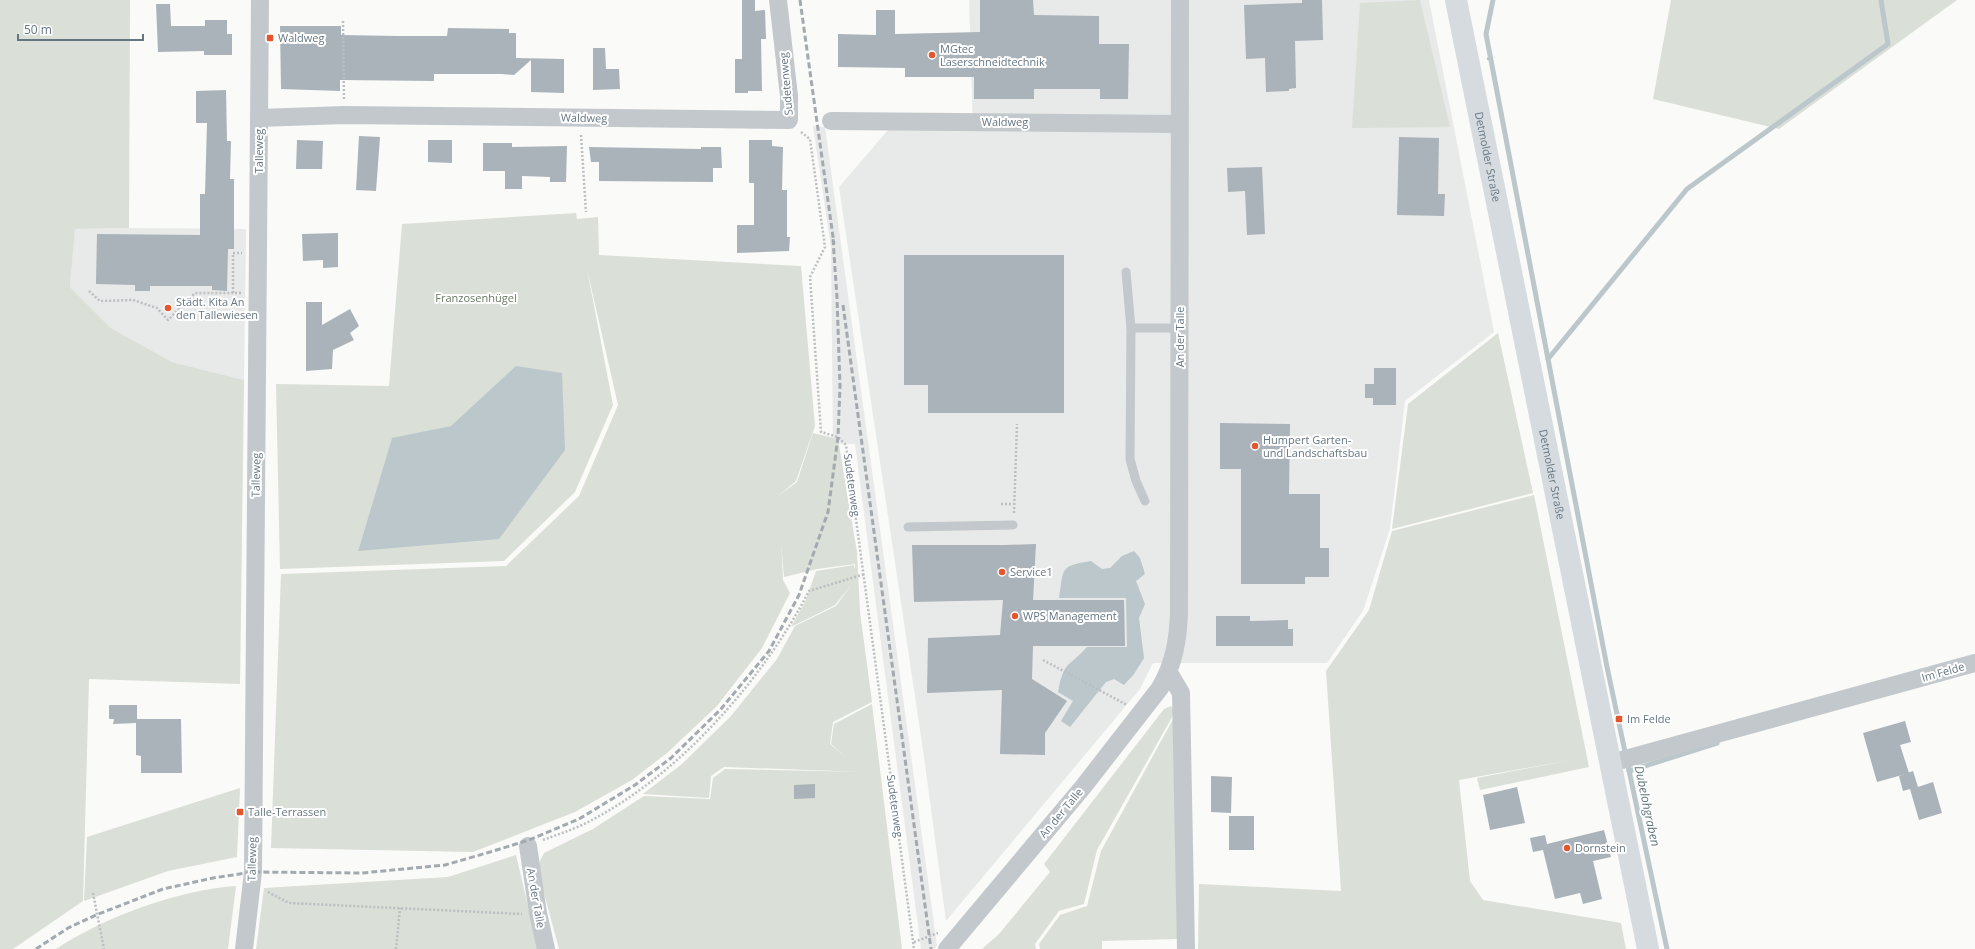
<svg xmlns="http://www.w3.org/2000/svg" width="1975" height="949" font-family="'Open Sans',sans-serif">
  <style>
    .built { fill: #e8e9e9 }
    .green { fill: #dadfd7; fill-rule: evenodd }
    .water { fill: #bbc7cb }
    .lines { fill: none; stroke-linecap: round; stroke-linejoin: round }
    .stream { stroke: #bbc7cb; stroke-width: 5 }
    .building { fill: #aab3b9 }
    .path { stroke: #bbbfc2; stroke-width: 2.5; stroke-dasharray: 2 2; stroke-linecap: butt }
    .lane { stroke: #c3c8cc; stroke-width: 9 }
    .street { stroke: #c3c8cc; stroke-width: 18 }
    .secondary { stroke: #d6dbdf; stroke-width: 22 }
    .rail { stroke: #a2aab0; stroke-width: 3; stroke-dasharray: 6 3; stroke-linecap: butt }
    .poi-dot { fill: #e4572e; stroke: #fff; stroke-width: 1.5 }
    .labels { text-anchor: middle; stroke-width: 4; stroke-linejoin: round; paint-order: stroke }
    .poi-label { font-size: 11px; fill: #657683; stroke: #fff; text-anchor: start }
    .street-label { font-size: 11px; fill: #657683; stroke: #fff }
    .park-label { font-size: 11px; fill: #687a64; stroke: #fff }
    .water-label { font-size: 12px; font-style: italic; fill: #60757c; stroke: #fff }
  </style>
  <rect width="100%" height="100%" fill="#fafaf8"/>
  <g class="built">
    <path d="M969 0H1429L1494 332 1405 401 1390 529 1363 611 1327 663H1153L1140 689 946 921 924 757 839 187 888 130H973Z"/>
    <path d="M813 126 825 127 937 946 934 949H921L855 444H833L831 248Z"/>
    <path d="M129 228 246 229 244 380 172 362 111 328 70 287 75 229Z"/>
  </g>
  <g class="green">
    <path d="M0 0H130L129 228 75 229 70 287 111 328 172 362 244 380 240 684 89 679 83 901 13 949H0Z"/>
    <path d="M1420 0 1450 127 1352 128 1360 3Z"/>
    <path d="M1671 0H1957L1779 129 1653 99Z"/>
    <path d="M576 213 577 219 598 217 599 255 801 266 815 426 796 481 778 496 797 482 813 433 838 439 857 552 860 612 872 702 833 722 830 744 847 758 831 744 834 724 872 704 902 949H559L537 867 544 853 593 829 644 796 710 799 713 778 725 769 864 772 724 767 711 776 709 798 643 794 682 764 731 716 777 659 795 626 836 606 852 584 835 605 791 627 806 600 816 571 854 565 855 569V564L817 569 784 577 781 542 783 580 790 593 762 648 717 706 667 753 632 780 575 812 473 852 271 848 281 574 506 566 579 496 618 405 587 269 613 405 575 492 504 561 280 569 276 384 389 386 402 224ZM451 426 358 551 392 439Z"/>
    <path d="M1498 333 1533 493 1392 529 1408 404Z"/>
    <path d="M1534 495 1589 767 1480 790 1477 778 1571 760 1459 780 1470 881 1483 900 1621 923 1626 949H1198L1199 884 1341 891 1326 671 1369 610 1392 531Z"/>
    <path d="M1171 706 1175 712 1097 850 1084 904 1059 911 1035 944 1036 949H982L999 934 1050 872 1044 864 1164 709Z"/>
    <path d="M1178 710 1177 939 1102 941V949H1040L1039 944 1060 915 1087 906 1101 851Z"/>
    <path d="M240 788 237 857 168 871 84 901 87 837Z"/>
    <path d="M516 855 538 949H256L264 888 448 877Z"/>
    <path d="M236 886 228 949H56C104 917 178 890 236 886Z"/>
  </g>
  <g class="water">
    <path d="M516 366 562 373 565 450 499 539 358 551 392 438 451 426Z"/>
    <path d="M1134 551 1140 558 1145 574 1136 581 1145 604 1139 618 1144 658 1134 674 1124 685 1114 679 1106 682 1070 727 1061 721 1073 701 1058 692C1060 683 1061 673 1068 665 1074 659 1081 654 1087 647H1127L1126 598H1059C1064 568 1059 566 1091 561L1102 569 1110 568 1122 556Z"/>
  </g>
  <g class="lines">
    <g class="stream">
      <path d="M1493 0 1486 34 1548 359"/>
      <path d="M1629 771 1717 743"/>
      <path d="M1667 949 1607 667 1548 359 1687 189 1888 44 1881 0"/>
    </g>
  </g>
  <g class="building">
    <path d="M742 0H755V11L765 10 766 39H761L762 91H748V93H735V59H742Z"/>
    <path d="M980 0H1033L1034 15 1099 16V44H1129L1128 99H1100V89H1034V99H974V77H905V68L838 67V34L876 35V10H895V34L980 32Z"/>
    <path d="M1302 0H1322L1323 40 1295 41 1296 88 1289 89V91L1266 92 1265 58 1246 59 1244 5 1302 3Z"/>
    <path d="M156 4H170L171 26H205V20H227V34H232V55H204V51L158 52Z"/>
    <path d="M280 26H341V35L397 36H447L448 28 509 29V33H516V58L564 59V93L531 92V60L514 75 502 74H434V81L340 80V91L281 89Z"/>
    <path d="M593 48H605L606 69H619L620 89 593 90Z"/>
    <path d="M226 90 227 141H231L230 179H234V249H228L227 291 212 290V286H150V291H135V285L96 284 97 234 200 235V194H205L207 123H196V91Z"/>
    <path d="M359 136 380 137 376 191 356 190Z"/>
    <path d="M1399 137 1439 138 1438 194H1445L1444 216 1397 215Z"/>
    <path d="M297 140 323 141 322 169H296Z"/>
    <path d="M428 140H452V163L428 162Z"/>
    <path d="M749 140H772V146L783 147 782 190H787V237H790L789 251 737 253V225H754V183H749Z"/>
    <path d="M483 143H512V147L567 146 566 182H550V177L522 176V189H505V171H483Z"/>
    <path d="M589 147 701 149V147H721L722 168H713V182L599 181V162H591Z"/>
    <path d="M1262 167 1265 234 1247 235 1245 191 1228 192 1227 168Z"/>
    <path d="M338 233V267L323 268V260L303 261 302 234Z"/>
    <path d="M904 255H1064V413H928V385H904Z"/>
    <path d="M306 302H322V325L350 309 359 326 350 333 354 340 333 350 332 369 306 371Z"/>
    <path d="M1374 368H1396V405H1373V398H1365V384H1374Z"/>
    <path d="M1220 423 1290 424 1289 494H1320V548H1329V577H1305V584H1241V469H1220Z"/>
    <path d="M1036 544 1033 600H1124L1125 646H1033L1032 679 1067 701 1045 733V755L1000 754 1002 690 927 693 928 638 1000 635 1003 600 914 602 912 545H1005Z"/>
    <path d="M1216 616H1250V621L1288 620V629H1293V646H1216Z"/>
    <path d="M109 705H137V719H181L182 773H141V756L136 755V723L113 724 114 719H109Z"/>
    <path d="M1905 721 1911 742 1900 745 1909 773 1877 782 1863 733Z"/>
    <path d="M1913 771 1918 787 1933 782 1942 813 1919 820 1910 789 1903 791 1899 776Z"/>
    <path d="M1211 776 1232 777 1231 813 1211 812Z"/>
    <path d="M815 784V798L794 799V785Z"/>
    <path d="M1517 787 1525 823 1490 830 1483 795Z"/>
    <rect x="1229" y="816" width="25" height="34"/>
    <path d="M1604 830 1611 857 1593 861 1602 899 1583 904 1580 893 1555 899 1543 850 1533 852 1530 838 1545 835 1547 844Z"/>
  </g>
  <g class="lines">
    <g class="path">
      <path d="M343 21 344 99"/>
      <path d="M1487 59 1495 57"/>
      <path d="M801 132 810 139 825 247 810 277 821 432 838 437 846 445 914 949"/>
      <path d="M581 135 586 212"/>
      <path d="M89 291 100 301 133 300 157 308 168 320 195 293H233"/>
      <path d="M241 293H233V253H242"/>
      <path d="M1001 504H1014"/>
      <path d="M1014 513 1017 424"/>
      <path d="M1043 660 1127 705"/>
      <path d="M543 840C556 835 569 831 582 825 675 780 762 682 809 591L865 574"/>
      <path d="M268 892 289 903 522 914"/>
      <path d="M93 893 104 949"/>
      <path d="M914 942 938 933"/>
      <path d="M396 949 400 908"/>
    </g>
    <g class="lane">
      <path d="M1126 272 1131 328 1130 459 1136 481 1145 501"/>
      <path d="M1131 328H1169L1180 330"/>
      <path d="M908 527 1013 525"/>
    </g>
    <g class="street">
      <path d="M259 118 344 115 789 120V96L778 0"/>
      <path d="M831 121 1179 124"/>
      <path d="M1169 673 1181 693 1186 949"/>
      <path d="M1611 763 1975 663"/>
      <path d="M528 846 538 913 546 949"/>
      <path d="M244 949 253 872 260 0"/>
      <path d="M947 949 1083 787 1160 688C1174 664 1178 640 1179 613L1180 0"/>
    </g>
    <path class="secondary" id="s1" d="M1456 0 1648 949"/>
    <g class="rail">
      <path d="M800 0 834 244"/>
      <path d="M843 305 931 949"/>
      <path d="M36 949 68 928 96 915 163 889 213 878 253 872 362 873 445 865 490 852 529 840 579 819 635 785 671 758 721 709 769 651 799 595 828 512 838 437 840 386 837 298 833 239"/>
    </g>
  </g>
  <g class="poi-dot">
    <rect x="266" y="34" width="8" height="8" rx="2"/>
    <circle cx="932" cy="55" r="4"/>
    <circle cx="168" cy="308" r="4"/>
    <circle cx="1255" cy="446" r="4"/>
    <circle cx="1002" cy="572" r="4"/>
    <circle cx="1015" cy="616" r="4"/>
    <rect x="1615" y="715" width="8" height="8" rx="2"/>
    <rect x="236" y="808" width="8" height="8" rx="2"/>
    <circle cx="1567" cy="848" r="4"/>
  </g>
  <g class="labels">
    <g class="poi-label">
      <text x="278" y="42">Waldweg</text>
      <text x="940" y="53">MGtec<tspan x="940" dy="13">Laserschneidtechnik</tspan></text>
      <text x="176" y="306">Städt. Kita An<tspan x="176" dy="13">den Tallewiesen</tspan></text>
      <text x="1263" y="444">Humpert Garten-<tspan x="1263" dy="13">und Landschaftsbau</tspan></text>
      <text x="1010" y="576">Service1</text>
      <text x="1023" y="620">WPS Management</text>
      <text x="1627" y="723">Im Felde</text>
      <text x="248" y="816">Talle-Terrassen</text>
      <text x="1575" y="852">Dornstein</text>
    </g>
    <g class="street-label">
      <text transform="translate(786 84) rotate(-95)" y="4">Sudetenweg</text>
      <text transform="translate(584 118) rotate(1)" y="4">Waldweg</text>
      <text x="1005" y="126">Waldweg</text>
      <text transform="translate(259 151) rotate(-90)" y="4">Talleweg</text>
      <text dy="4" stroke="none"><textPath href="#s1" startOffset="160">Detmolder Straße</textPath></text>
      <text transform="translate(1180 337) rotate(-90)" y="4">An der Talle</text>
      <text dy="4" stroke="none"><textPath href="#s1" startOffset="484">Detmolder Straße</textPath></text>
      <text transform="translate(256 475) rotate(-89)" y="4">Talleweg</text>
      <text transform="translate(852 485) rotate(82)" y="4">Sudetenweg</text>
      <text transform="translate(1943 672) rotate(-16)" y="4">Im Felde</text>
      <text transform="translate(895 806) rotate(82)" y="4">Sudetenweg</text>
      <text transform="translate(1061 813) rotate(-50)" y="4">An der Talle</text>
      <text transform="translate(252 859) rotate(-89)" y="4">Talleweg</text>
      <text transform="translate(536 898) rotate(80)" y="4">An der Talle</text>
    </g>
    <g class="park-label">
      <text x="476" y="302">Franzosenhügel</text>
    </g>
    <g class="water-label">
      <text transform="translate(1647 806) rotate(78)" y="4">Dubelohgraben</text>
    </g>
  </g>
  <path d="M18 34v6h125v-6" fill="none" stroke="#657683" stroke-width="2"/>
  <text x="24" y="34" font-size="12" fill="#657683" stroke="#ffffff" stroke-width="3" paint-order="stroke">50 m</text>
</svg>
